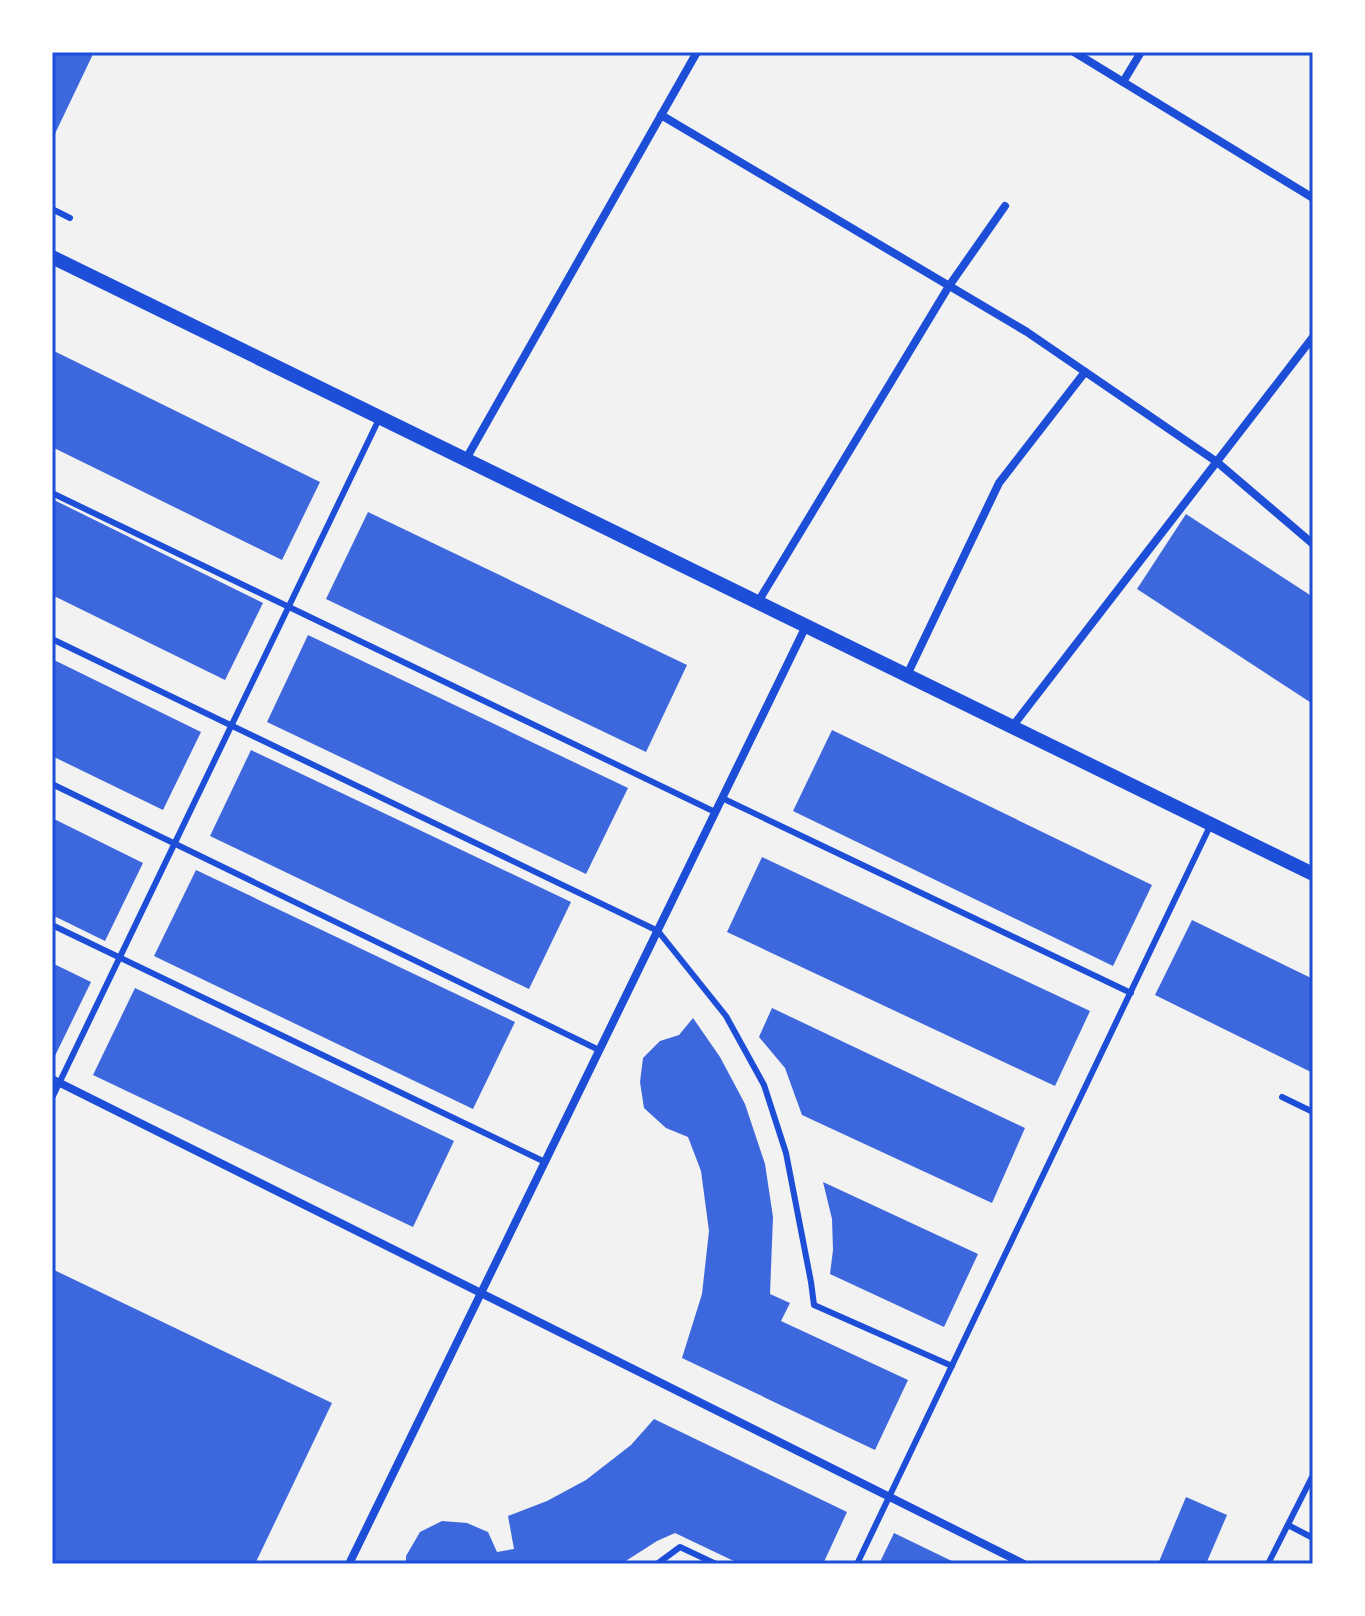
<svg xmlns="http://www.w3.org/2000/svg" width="1365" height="1616" font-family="'Exo 2',sans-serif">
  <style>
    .building { fill: #3d67dc }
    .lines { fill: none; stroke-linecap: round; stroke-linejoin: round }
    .service { stroke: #1d4ed8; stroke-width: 6 }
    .minor { stroke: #1d4ed8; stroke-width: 8 }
    .tertiary { stroke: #1d4ed8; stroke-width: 14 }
    .neatline { fill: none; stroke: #1d4ed8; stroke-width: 3 }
  </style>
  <rect width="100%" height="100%" fill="#f2f2f2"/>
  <g class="building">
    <path d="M52 52H94L52 140Z"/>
    <path d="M52 350 320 482 282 560 52 447Z"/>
    <path d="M52 499 263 603 225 680 52 595Z"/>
    <path d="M368 512 687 665 646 752 326 599Z"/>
    <path d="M1186 514 1313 597V704L1137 589Z"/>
    <path d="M308 635 628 788 586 874 267 722Z"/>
    <path d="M52 659 201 732 163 810 52 756Z"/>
    <path d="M832 730 1152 885 1113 966 793 811Z"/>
    <path d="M251 750 571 902 529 989 210 836Z"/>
    <path d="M52 818 143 863 105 941 52 915Z"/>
    <path d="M762 857 1090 1011 1055 1086 727 932Z"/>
    <path d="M196 870 515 1022 473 1109 154 956Z"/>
    <path d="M1192 920 1313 979V1073L1155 995Z"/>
    <path d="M52 963 91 982 52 1062Z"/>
    <path d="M135 988 454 1141 413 1227 93 1075Z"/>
    <path d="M772 1008 1025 1128 992 1203 802 1115 785 1068 759 1037Z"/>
    <path d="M693 1018 720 1057 745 1104 765 1164 773 1217 770 1294 790 1303 781 1321 908 1380 875 1450 682 1358 702 1294 709 1231 701 1171 688 1137 666 1128 644 1108 640 1082 643 1058 660 1041 679 1035Z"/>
    <path d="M823 1182 978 1254 944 1327 830 1274 833 1250 832 1219Z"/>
    <path d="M52 1269 332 1403 255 1564H52Z"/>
    <path d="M654 1419 847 1512 823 1564H740L675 1533 657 1541 621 1564H406V1556L420 1532 442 1521 467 1523 488 1532 497 1552 514 1549 508 1516 547 1501 586 1480 631 1445Z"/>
    <path d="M1186 1497 1227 1515 1206 1564H1158Z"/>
    <path d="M894 1533 958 1564H879Z"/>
  </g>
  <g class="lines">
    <g class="service">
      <path d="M52 209 70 218"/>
      <path d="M52 493 715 812"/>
      <path d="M52 639 658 931 726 1016 764 1085 786 1153 811 1282 814 1305 952 1366"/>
      <path d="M52 784 599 1050"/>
      <path d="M722 798 1131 993"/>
      <path d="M52 925 545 1162"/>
      <path d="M1282 1097 1313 1112"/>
      <path d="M52 1098 380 417"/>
      <path d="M1288 1525 1313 1538"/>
      <path d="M657 1564 680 1547 716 1564"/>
      <path d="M857 1564 1211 824"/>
      <path d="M1268 1564 1313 1475"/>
    </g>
    <g class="minor">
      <path d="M1074 52 1313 198"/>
      <path d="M1123 82 1141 52"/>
      <path d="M661 115 1027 332 1217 462 1313 544"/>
      <path d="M466 459 697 52"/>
      <path d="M758 602 949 286 1005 206"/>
      <path d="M907 675 999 483 1085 372"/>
      <path d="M1012 727 1313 337"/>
      <path d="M52 1079 1024 1564"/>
      <path d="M349 1564 806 626"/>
    </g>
    <path class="tertiary" d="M52 257 1313 874"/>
  </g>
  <rect width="1365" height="1616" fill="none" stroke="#ffffff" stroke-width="108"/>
  <rect x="54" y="54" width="1257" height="1508" class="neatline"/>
</svg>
